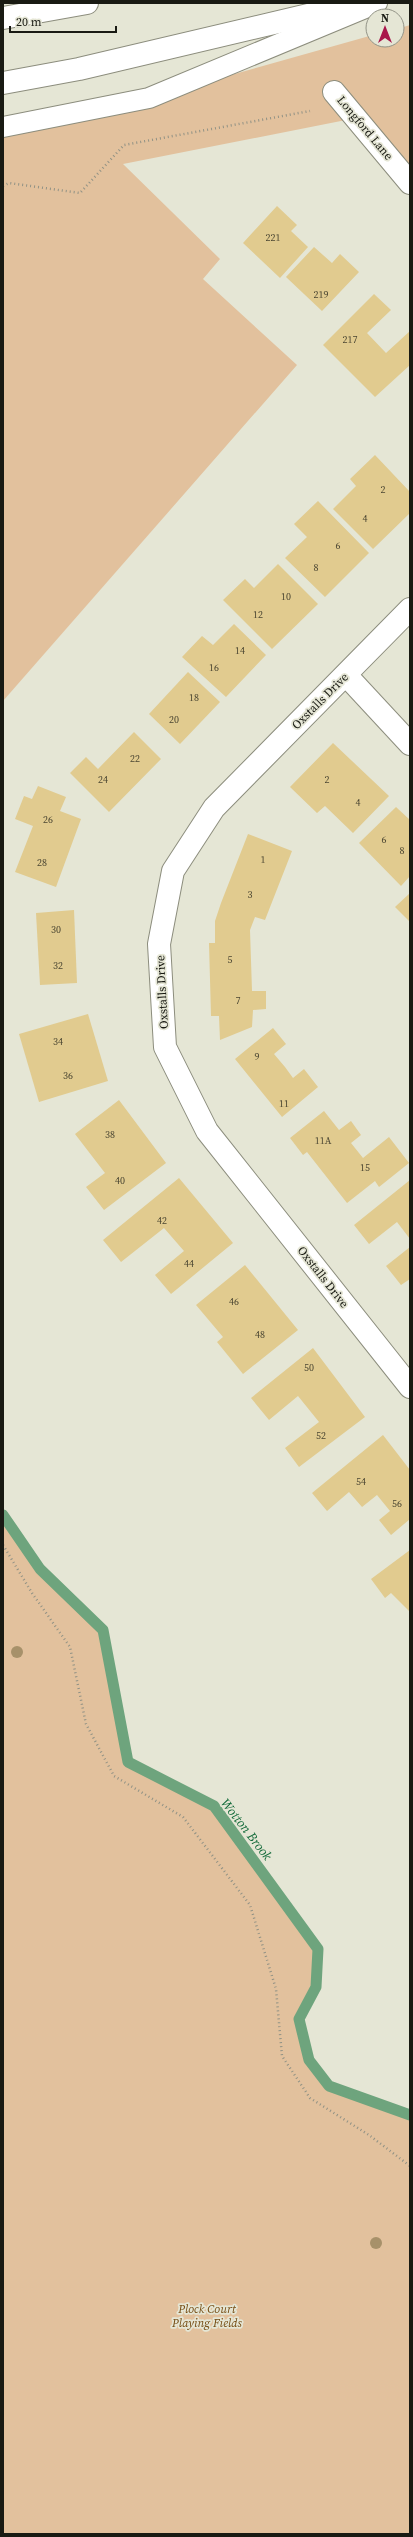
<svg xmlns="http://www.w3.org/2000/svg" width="413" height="2537" font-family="'Source Serif 4',serif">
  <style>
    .green { fill: #e2c19d }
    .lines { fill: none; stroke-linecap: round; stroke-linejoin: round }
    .stream { stroke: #6ea47d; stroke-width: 11 }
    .building { fill: #e1cb8f }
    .lane-casing { stroke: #8c8d7d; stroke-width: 22 }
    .street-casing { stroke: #8c8d7d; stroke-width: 24 }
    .highway-casing { stroke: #8c8d7d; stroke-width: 24 }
    .path { stroke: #919285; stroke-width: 2.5; stroke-dasharray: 1 3; stroke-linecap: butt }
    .lane { stroke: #fff; stroke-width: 20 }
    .street { stroke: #fff; stroke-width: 22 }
    .highway { stroke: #fff; stroke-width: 22 }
    .tree { fill: #a7916a }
    .labels { text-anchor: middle; stroke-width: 3.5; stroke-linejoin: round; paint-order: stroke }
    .number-label { font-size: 10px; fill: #4b4632 }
    .street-label { font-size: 12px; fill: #191a13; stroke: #e5e6d5 }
    .park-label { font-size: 12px; font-style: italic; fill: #754c12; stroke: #e5e6d5 }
    .water-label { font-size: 13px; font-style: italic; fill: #106938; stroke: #e5e6d5 }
  </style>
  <rect width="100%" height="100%" fill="#e5e6d5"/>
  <g class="green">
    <path d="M410 25V183L356 118 123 164 220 259 203 279 297 365 3 701V127L149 98 373 35V40H397V29Z"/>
    <path d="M3 1515 40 1569 103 1630 128 1762 214 1806 318 1949 316 1987 299 2019 309 2060 329 2086 410 2115V2534H3Z"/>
  </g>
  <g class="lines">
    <path class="stream" d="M3 1515 40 1569 103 1630 128 1762 214 1806 318 1949 316 1987 299 2019 309 2060 329 2086 410 2115"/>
  </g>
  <g class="building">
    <path d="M277 206 297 225 291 231 308 247 280 278 243 243Z"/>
    <path d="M314 247 332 263 340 254 359 272 322 311 286 277Z"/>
    <path d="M374 294 391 310 367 333 386 353 410 331V365L375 397 323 345Z"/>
    <path d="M375 455 410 492V513L373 549 333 509 356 486 350 479Z"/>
    <path d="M318 501 369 553 325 597 285 558 307 537 294 524Z"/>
    <path d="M278 564 318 604 272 649 223 600 245 579 254 588Z"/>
    <path d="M234 624 266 655 226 697 182 657 202 636 213 645Z"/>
    <path d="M188 672 220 702 180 744 149 714Z"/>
    <path d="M134 732 161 759 109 812 70 773 86 757 98 769Z"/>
    <path d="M333 743 389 796 353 833 325 806 317 813 290 787Z"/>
    <path d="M38 786 66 797 60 811 81 819 56 887 15 872 33 826 15 819 24 796 32 799Z"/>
    <path d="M396 807 410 820V876L401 886 359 843Z"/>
    <path d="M248 834 292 851 265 920 255 917 250 930 252 991H266V1009L253 1010 252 1027 220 1040 219 1016H211L209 943H215V921L221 903Z"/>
    <path d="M410 893V922L395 907Z"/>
    <path d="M74 910 77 983 40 985 36 913Z"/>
    <path d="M88 1014 108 1081 39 1102 19 1034Z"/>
    <path d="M273 1028 286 1044 274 1054 285 1067 293 1078 304 1069 318 1087 282 1117 235 1059Z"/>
    <path d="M119 1100 166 1163 104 1210 86 1187 105 1173 75 1134Z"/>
    <path d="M324 1111 339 1130 351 1121 361 1135 351 1143 363 1158 389 1137 409 1163 379 1187 375 1181 347 1203 307 1152 303 1155 290 1138Z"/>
    <path d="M179 1178 233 1243 171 1294 155 1275 184 1251 164 1228 121 1262 103 1240Z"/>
    <path d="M410 1180V1239L397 1222 369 1244 354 1225Z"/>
    <path d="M410 1247V1279L401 1285 386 1266Z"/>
    <path d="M245 1265 298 1330 243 1374 217 1342 223 1337 196 1305Z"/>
    <path d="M313 1348 365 1417 299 1467 285 1448 319 1422 298 1396 269 1420 251 1398Z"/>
    <path d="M383 1435 410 1470V1519L391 1535 379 1520 390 1511 377 1495 362 1507 349 1492 327 1511 312 1493Z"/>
    <path d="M410 1550V1612L391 1593 385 1598 371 1579Z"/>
  </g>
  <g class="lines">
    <g class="lane-casing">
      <path id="lane" d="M3 127 149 98 377 3"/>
    </g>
    <g class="street-casing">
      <g id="street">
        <path d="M334 92 410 183"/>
        <path d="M410 609 214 808 173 871 159 944 165 1047 207 1131 410 1387"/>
        <path d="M346 675 410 744"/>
      </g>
    </g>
    <g class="highway-casing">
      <g id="highway">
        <path d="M3 18 87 3"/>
        <path d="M3 83 79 69 359 3"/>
      </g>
    </g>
    <g class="path">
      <path d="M3 186 9 183 80 193 124 145 310 111"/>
      <path d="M3 1545 32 1593 70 1647 86 1724 114 1776 183 1817 250 1905 276 1989 282 2056 310 2098 369 2135 410 2166"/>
    </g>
    <use href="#lane" class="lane"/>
    <use href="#street" class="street"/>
    <use href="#highway" class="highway"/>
  </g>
  <g class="tree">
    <circle cx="17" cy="1652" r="6"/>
    <circle cx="376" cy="2243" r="6"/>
  </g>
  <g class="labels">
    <g class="number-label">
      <text x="273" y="241">221</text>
      <text x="321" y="298">219</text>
      <text x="350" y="343">217</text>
      <text x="383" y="493">2</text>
      <text x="365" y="522">4</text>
      <text x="338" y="549">6</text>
      <text x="316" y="571">8</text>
      <text x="286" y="600">10</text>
      <text x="258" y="618">12</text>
      <text x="240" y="654">14</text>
      <text x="214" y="671">16</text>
      <text x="194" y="701">18</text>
      <text x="174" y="723">20</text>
      <text x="135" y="762">22</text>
      <text x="103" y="783">24</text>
      <text x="327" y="783">2</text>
      <text x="358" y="806">4</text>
      <text x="48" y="823">26</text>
      <text x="384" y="843">6</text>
      <text x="402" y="854">8</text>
      <text x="263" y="863">1</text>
      <text x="42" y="866">28</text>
      <text x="250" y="898">3</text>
      <text x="56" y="933">30</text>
      <text x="230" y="963">5</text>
      <text x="58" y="969">32</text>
      <text x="238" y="1004">7</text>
      <text x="58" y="1045">34</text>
      <text x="257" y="1060">9</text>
      <text x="68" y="1079">36</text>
      <text x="284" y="1107">11</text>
      <text x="110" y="1138">38</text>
      <text x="323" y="1144">11A</text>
      <text x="365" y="1171">15</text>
      <text x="120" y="1184">40</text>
      <text x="162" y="1224">42</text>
      <text x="189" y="1267">44</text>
      <text x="234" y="1305">46</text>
      <text x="260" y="1338">48</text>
      <text x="309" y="1371">50</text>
      <text x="321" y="1439">52</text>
      <text x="361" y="1485">54</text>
      <text x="397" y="1507">56</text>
    </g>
    <g class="street-label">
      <text transform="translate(365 128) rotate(50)" y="4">Longford Lane</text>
      <text transform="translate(320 701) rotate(-45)" y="4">Oxstalls Drive</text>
      <text transform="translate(162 992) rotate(-93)" y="4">Oxstalls Drive</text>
      <text transform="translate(323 1277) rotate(52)" y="4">Oxstalls Drive</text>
    </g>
    <g class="park-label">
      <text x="207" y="2313">Plock Court<tspan x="207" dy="14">Playing Fields</tspan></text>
    </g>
    <g class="water-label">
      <text transform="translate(247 1829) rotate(52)" y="5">Wotton Brook</text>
    </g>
  </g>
  <rect width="413" height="2537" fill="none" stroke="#191a13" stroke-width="8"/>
  <g transform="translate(385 28)"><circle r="19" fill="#e5e6d5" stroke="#939487"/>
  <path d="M0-3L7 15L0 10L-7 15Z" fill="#a9154a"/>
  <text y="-6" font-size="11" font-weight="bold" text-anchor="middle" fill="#191a13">N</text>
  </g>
  <path d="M10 26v6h106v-6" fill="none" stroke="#191a13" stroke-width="2"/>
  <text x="16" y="26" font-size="12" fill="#191a13" stroke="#e5e6d5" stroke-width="3" paint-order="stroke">20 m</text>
</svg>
